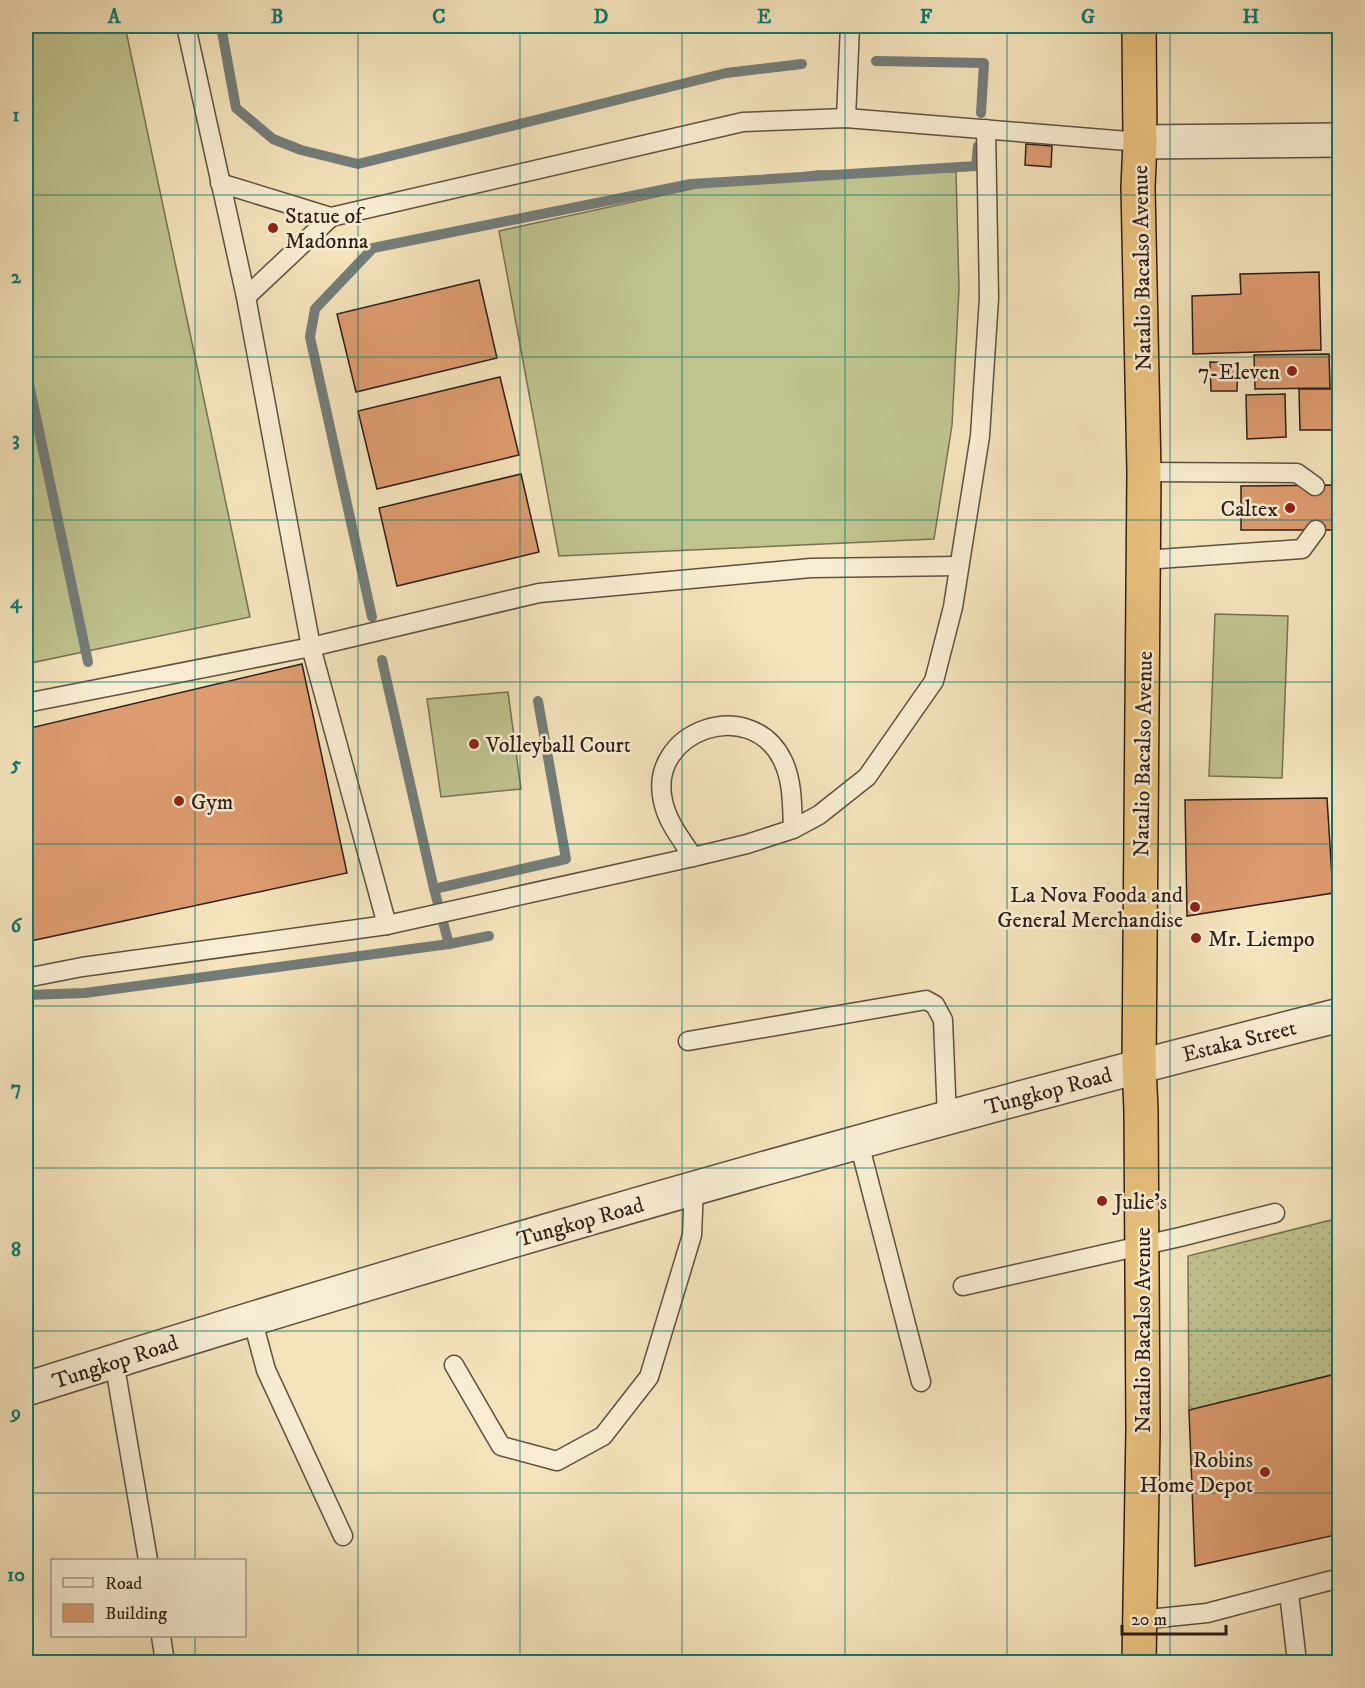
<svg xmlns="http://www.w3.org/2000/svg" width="1365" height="1688" font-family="'IM FELL DW Pica',serif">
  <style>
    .grass { fill: url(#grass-dots); stroke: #767153; stroke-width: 1.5 }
    .garden { fill: #bfc38e; stroke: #767153; stroke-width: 1.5 }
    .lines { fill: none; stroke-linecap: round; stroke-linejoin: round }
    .stream { stroke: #747d7a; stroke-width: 10 }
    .building { fill: #dd9c70; stroke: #2e1f18; stroke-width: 1.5 }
    .service-casing { stroke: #605041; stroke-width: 21 }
    .minor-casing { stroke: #605041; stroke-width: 36 }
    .tertiary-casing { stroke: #605041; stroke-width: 36 }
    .trunk-casing { stroke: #2e1f18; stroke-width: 36 }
    .service { stroke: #f8edd3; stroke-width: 18 }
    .minor { stroke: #f8edd3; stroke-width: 33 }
    .tertiary { stroke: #f8edd3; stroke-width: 33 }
    .trunk { stroke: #eac27e; stroke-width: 33 }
    .grid { fill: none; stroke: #0f766e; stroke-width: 1.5; stroke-opacity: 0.55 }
    .poi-dot { fill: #8f2418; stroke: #f8edd3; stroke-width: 2 }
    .labels { text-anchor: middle; stroke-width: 5; stroke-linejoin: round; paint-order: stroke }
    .poi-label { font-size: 22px; fill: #2e1f18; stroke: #f8edd3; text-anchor: start }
    .street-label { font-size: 22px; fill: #2e1f18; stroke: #f8edd3 }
    .neatline { fill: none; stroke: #0f766e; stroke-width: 2 }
    .grid-label { font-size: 20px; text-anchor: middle; font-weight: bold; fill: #0f766e }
  </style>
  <defs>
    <pattern id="grass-dots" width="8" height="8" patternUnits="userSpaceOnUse" patternTransform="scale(1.5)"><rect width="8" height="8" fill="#bfc38e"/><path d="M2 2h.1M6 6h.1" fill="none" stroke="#a4a77a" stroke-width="1.8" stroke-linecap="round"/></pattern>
  </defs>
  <rect width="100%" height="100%" fill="#f4e3bb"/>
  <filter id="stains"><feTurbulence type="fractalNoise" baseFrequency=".00333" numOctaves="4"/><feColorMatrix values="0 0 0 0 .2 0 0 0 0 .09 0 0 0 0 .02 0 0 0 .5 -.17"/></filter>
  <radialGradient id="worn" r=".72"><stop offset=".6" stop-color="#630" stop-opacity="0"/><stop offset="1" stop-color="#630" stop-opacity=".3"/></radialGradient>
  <path class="grass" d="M1339 1218V1373L1189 1410 1188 1256Z"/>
  <g class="garden">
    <path d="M26 26H125L250 617 26 664Z"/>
    <path d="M818 171 956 172 959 289 952 425 934 539 559 556 499 231 719 183Z"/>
    <path d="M1215 614 1288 616 1282 778 1209 776Z"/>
    <path d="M508 692 521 789 441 797 427 699Z"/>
  </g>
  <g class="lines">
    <g class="stream">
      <path d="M221 26 236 108 273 139 301 150 358 164 726 73 802 64"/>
      <path d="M876 61 984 63 981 113"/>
      <path d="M26 370 88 662"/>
      <path d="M372 617 310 337 315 309 373 248 691 184 976 166 978 146"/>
      <path d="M382 660 434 889 449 944"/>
      <path d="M434 889 566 859 538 701"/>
      <path d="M26 995 85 993 449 944 489 936"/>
    </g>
  </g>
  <g class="building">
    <path d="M1026 144 1052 146 1051 167 1025 165Z"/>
    <path d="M1319 272 1321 350 1193 354 1192 296 1241 294 1240 274Z"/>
    <path d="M479 280 497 358 356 392 337 314Z"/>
    <path d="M1329 354 1330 388 1255 389 1254 355Z"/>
    <path d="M1210 362 1238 363 1237 391H1211Z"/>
    <path d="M500 377 519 455 377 489 358 411Z"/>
    <path d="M1299 389H1333V430H1300Z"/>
    <path d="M1285 394 1286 437 1247 439 1246 395Z"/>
    <path d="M521 474 539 552 397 586 379 508Z"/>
    <path d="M1340 485V530H1241V486Z"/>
    <path d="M302 664 347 873 26 942V729Z"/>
    <path d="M1327 798 1333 893 1187 916 1185 800Z"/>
    <path d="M1340 1373V1534L1195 1566 1189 1410Z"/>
  </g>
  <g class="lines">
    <g class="service-casing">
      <g id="service">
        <path d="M186 26 246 297 311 647 387 925"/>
        <path d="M846 118 850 26"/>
        <path d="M220 183 331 217 246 297"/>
        <path d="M331 217 743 122 846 118 1140 142"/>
        <path d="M1144 472 1297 473 1315 486"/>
        <path d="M1144 560 1302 549 1316 530"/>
        <path d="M26 703 311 647 539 593 811 568 959 566"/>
        <path d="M693 857C682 840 667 822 663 801 647 731 751 694 783 761 793 782 792 807 793 829"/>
        <path d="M26 978 82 967 387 925 693 857 747 844 793 829 819 815 867 777 934 681 953 607 980 436 989 298 986 129"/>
        <path d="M688 1041 926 1000 935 1005 943 1020 947 1118"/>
        <path d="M859 1143 921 1382"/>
        <path d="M963 1286 1180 1237 1275 1213"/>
        <path d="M252 1318 266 1370 343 1536"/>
        <path d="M114 1361 148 1560"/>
        <path d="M454 1365 501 1446 557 1461 603 1436 649 1377 692 1235 694 1187"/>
        <path d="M1289 1593 1297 1662"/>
        <path d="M1139 1620 1207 1613 1340 1578"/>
        <path d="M161 1636 165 1662"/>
      </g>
    </g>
    <g class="minor-casing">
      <path id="minor" d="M1140 142 1340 140"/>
    </g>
    <g class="tertiary-casing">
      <path id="tertiary" d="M26 1389C460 1252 898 1126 1340 1015"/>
    </g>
    <g class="trunk-casing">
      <path id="trunk" d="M1139 26 1140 142 1138 187 1144 472 1139 1066 1141 1110 1143 1430 1139 1662"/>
    </g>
    <use href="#service" class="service"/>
    <use href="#minor" class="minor"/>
    <use href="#tertiary" class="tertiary"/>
    <use href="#trunk" class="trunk"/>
  </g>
  <path class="grid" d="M195 26V1560M358 26V1662M520 26V1662M682 26V1662M845 26V1662M1007 26V1662M1170 26V1662M26 195H1340M26 357H1340M26 520H1340M26 682H1340M26 844H1340M26 1006H1340M26 1168H1340M26 1331H1340M26 1493H1340M195 1636V1662"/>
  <g class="poi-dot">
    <circle cx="273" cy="228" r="6"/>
    <circle cx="1292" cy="371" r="6"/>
    <circle cx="1290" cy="508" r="6"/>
    <circle cx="474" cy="744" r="6"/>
    <circle cx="179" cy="801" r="6"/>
    <circle cx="1195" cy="907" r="6"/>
    <circle cx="1196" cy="938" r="6"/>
    <circle cx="1102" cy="1201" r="6"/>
    <circle cx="1265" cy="1472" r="6"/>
  </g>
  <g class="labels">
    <g class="poi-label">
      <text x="285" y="223">Statue of<tspan x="285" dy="25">Madonna</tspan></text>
      <text x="1280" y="379" text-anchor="end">7-Eleven</text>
      <text x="1278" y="516" text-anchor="end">Caltex</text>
      <text x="486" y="752">Volleyball Court</text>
      <text x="191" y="809">Gym</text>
      <text x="1183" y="902" text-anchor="end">La Nova Fooda and<tspan x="1183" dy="25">General Merchandise</tspan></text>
      <text x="1208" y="946">Mr. Liempo</text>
      <text x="1114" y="1209">Julie's</text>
      <text x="1253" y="1467" text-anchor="end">Robins<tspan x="1253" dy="25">Home Depot</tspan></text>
    </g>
    <g class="street-label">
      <text transform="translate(1141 268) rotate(-91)" y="8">Natalio Bacalso Avenue</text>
      <text transform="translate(1142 754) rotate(-89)" y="8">Natalio Bacalso Avenue</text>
      <text transform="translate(1239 1040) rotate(-14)" y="8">Estaka Street</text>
      <text transform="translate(1048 1090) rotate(-15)" y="8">Tungkop Road</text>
      <text transform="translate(580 1221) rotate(-16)" y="8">Tungkop Road</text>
      <text transform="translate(1142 1330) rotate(-90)" y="8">Natalio Bacalso Avenue</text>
      <text transform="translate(115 1361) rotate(-18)" y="8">Tungkop Road</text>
    </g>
  </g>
  <rect width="1365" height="1688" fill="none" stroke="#f4e3bb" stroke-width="66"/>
  <rect x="51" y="1559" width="195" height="78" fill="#f8edd3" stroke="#a79b88" stroke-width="1.5"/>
  <rect x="63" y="1578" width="30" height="9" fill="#f8edd3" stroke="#a79b88" stroke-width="1.5"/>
  <text x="105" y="1589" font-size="18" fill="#2e1f18">Road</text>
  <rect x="63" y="1604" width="30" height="18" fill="#dd9c70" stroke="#a79b88" stroke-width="1.5"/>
  <text x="105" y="1619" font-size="18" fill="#2e1f18">Building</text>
  <path d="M1122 1625v9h104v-9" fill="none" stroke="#2e1f18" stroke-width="3"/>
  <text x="1131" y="1625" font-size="18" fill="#2e1f18" stroke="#f8edd3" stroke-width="4.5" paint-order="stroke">20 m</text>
  <rect x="33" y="33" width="1299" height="1622" class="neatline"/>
  <g class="grid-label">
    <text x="114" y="23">A</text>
    <text x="277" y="23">B</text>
    <text x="439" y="23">C</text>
    <text x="601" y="23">D</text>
    <text x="764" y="23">E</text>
    <text x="926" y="23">F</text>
    <text x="1088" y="23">G</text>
    <text x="1251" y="23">H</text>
    <text x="16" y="121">1</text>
    <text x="16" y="283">2</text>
    <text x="16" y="445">3</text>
    <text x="16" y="608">4</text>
    <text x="16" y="770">5</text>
    <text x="16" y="932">6</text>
    <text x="16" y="1094">7</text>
    <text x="16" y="1256">8</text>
    <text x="16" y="1419">9</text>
    <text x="16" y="1581">10</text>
  </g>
  <rect width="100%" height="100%" filter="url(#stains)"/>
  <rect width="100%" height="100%" fill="url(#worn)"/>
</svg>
